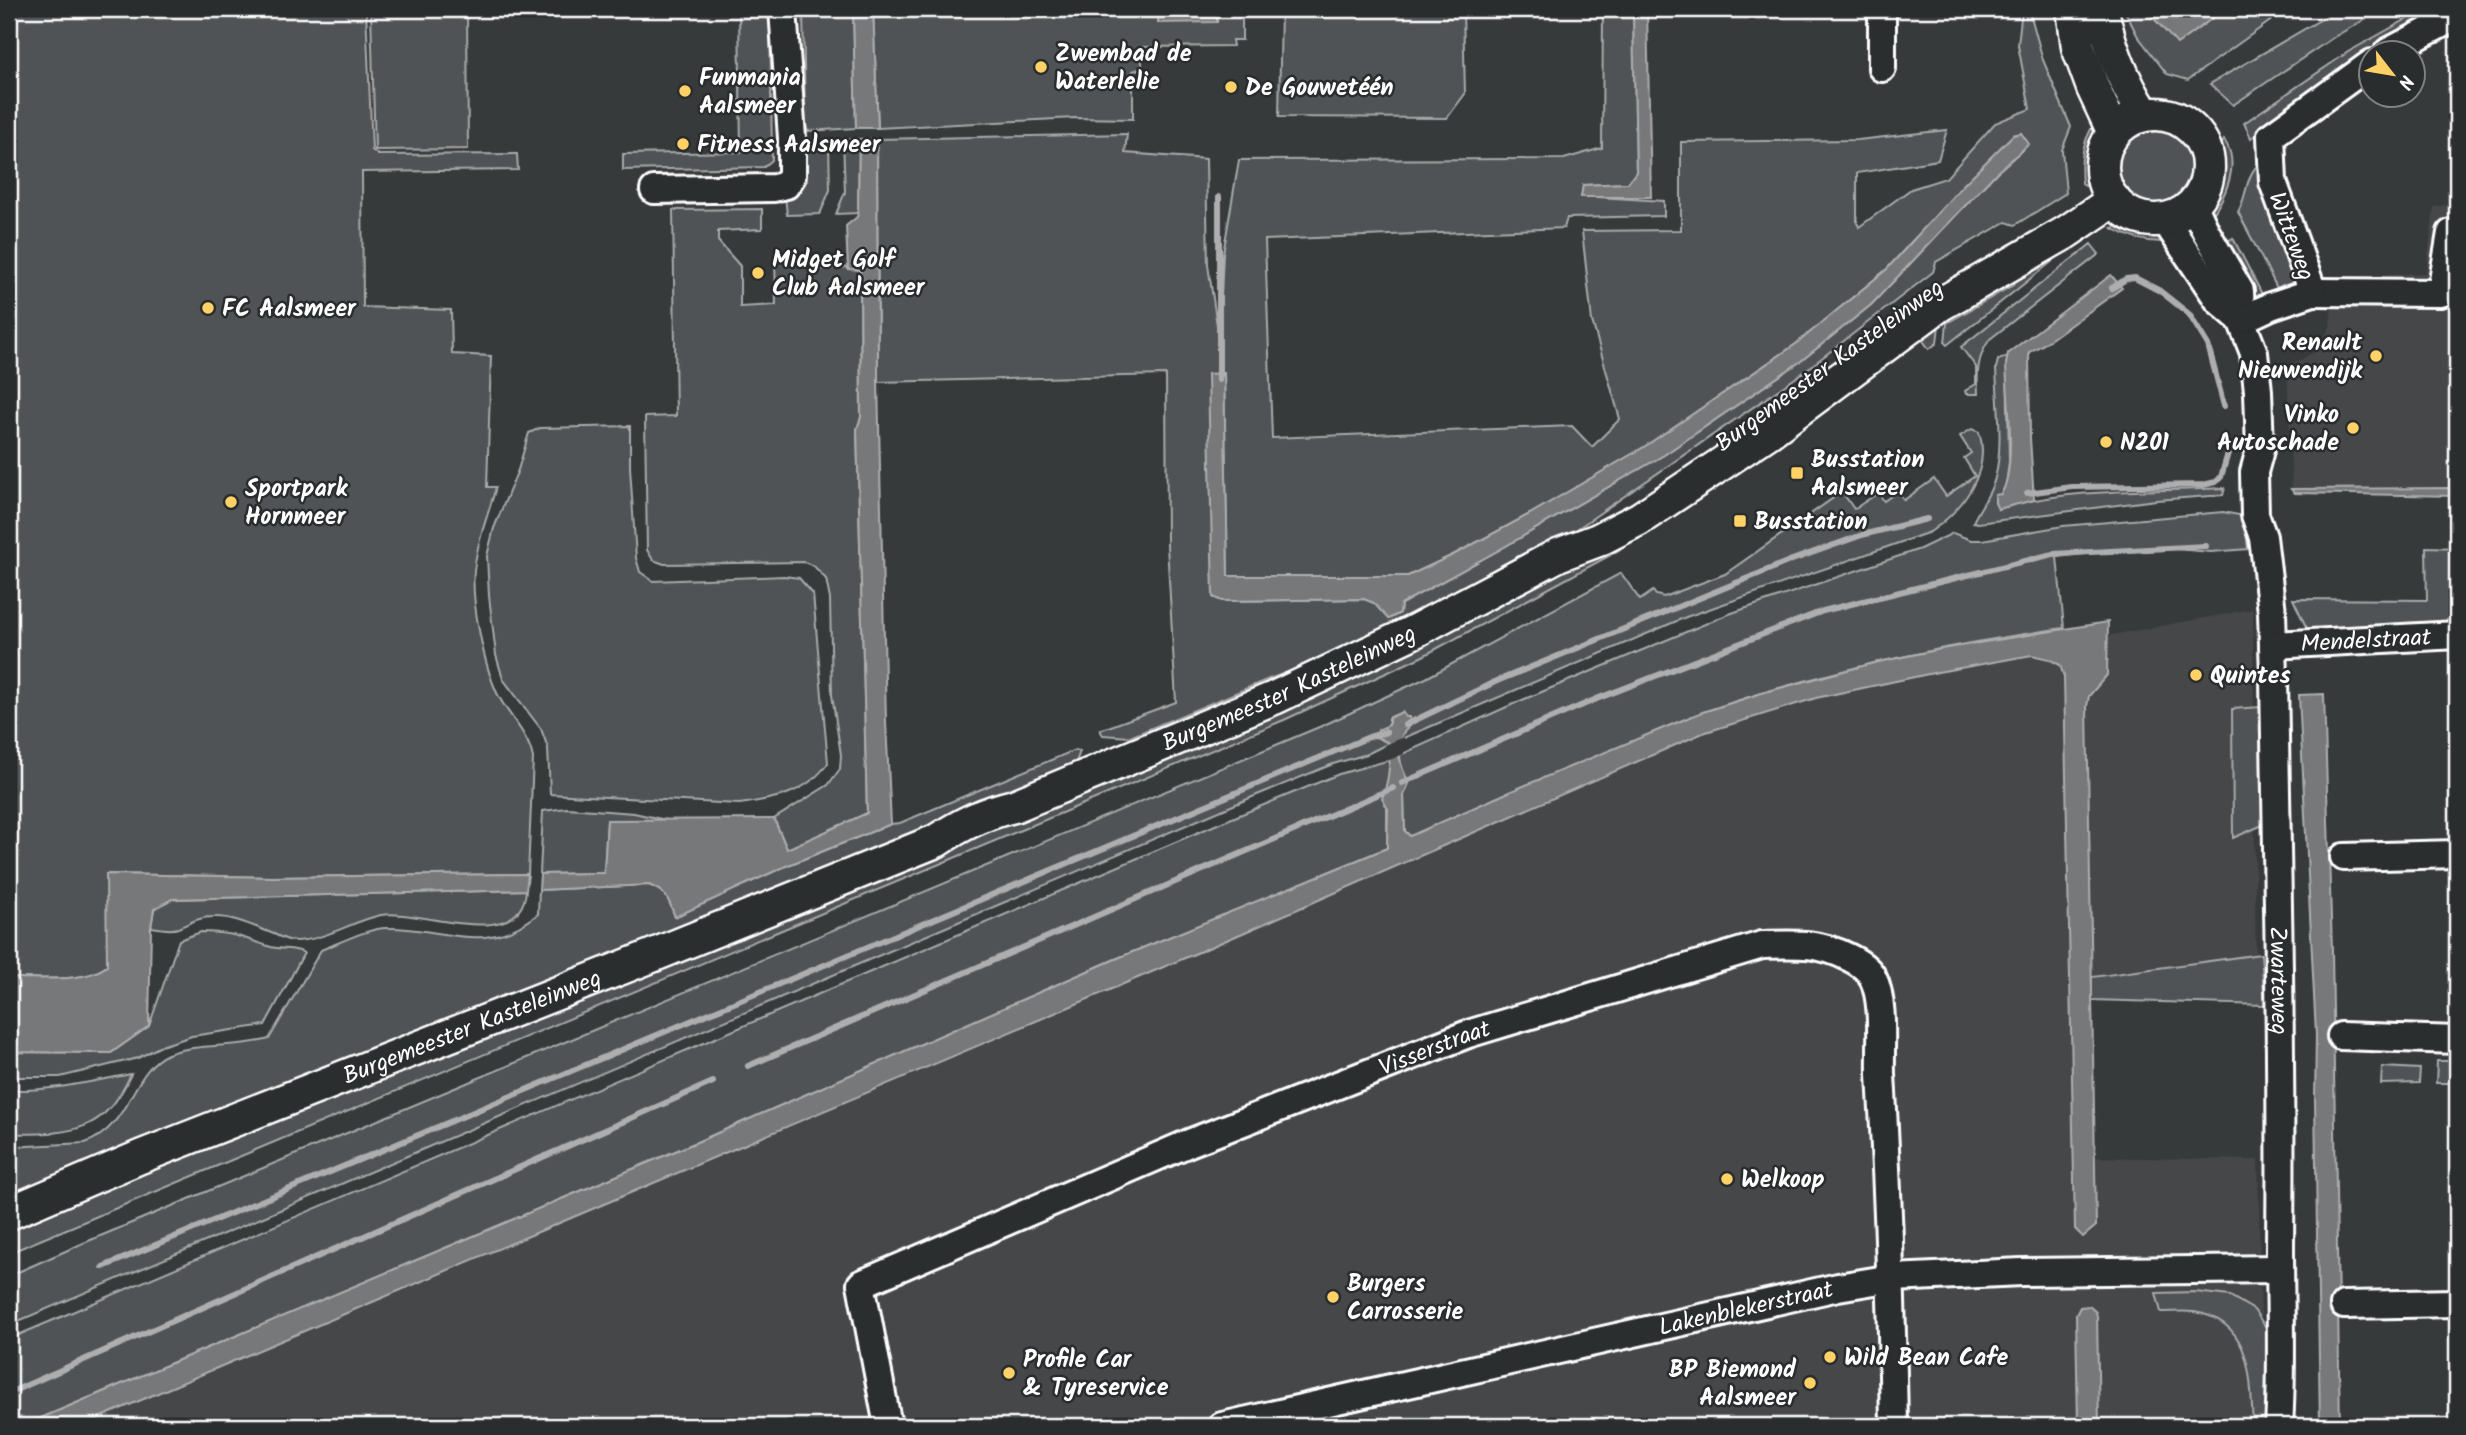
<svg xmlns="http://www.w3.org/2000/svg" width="2466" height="1435" font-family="Kalam,sans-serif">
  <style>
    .built { fill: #444748 }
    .green { fill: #505354; stroke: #a8a9aa; stroke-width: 2; fill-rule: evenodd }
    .water { fill: #767879; stroke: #adaeaf; stroke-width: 2 }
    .pier { fill: #373a3b }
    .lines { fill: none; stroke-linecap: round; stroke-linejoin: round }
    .stream { stroke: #adaeaf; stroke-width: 6 }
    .minor-casing { stroke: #fff; stroke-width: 32 }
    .major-casing { stroke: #fff; stroke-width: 37 }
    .minor { stroke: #2a2d2e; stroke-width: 26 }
    .major { stroke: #2a2d2e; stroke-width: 32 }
    .poi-dot { fill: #ffd166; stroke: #2a2d2e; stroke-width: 2.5 }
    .labels { text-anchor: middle; stroke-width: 5; stroke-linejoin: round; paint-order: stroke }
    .poi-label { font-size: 24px; font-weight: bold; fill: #fff; stroke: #2a2d2e; text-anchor: start }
    .street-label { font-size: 24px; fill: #fff; stroke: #2a2d2e }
  </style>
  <rect width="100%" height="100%" fill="#373a3b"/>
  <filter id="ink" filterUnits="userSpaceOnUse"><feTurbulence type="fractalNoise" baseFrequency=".0143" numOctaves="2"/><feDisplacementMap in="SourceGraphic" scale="14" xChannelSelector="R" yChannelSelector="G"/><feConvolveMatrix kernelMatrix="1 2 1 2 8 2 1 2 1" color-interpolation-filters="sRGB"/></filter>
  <g filter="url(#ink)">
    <g class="built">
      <path d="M2457 203V491L2292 490 2287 368 2316 351 2330 327 2334 277 2426 273 2434 207Z"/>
      <path d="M2253 609 2256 996 2079 994 2085 1157 2258 1160 2263 1426H73L1699 729 1866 680Z"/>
    </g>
    <g class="green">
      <path d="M9 9H366L372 150 378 155 517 154 518 170 362 172 363 307 451 310 452 354 491 356 487 487H496C488 515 477 542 474 571 471 601 484 665 497 693 508 716 528 732 533 758L528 874 272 877 107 874V966C84 984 38 977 9 978Z"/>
      <path d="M467 9 468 149 375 150 371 11Z"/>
      <path d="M739 9H770L772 160 764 167 623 170V154L741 152Z"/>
      <path d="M803 9H853L856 128 807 131 805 120Z"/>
      <path d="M873 9H1242V40H1232L1233 46 1142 47V68L1133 71V119L1075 118 878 128Z"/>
      <path d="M1281 9H1463L1465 94 1447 118 1279 117Z"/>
      <path d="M1603 9H1633L1636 172 1628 183 1583 185 1582 196 1664 201V216L1567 218 1564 228 1265 240 1272 438 1572 426 1592 447 1620 419 1592 321 1582 231 1681 230V142L1858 140 1947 130 1938 160 1857 173V222L1859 227 1911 189 1946 178 1995 123 2030 109 2018 45 2022 9H2029L2043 60 2071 127 2062 150 2066 193 2015 225 2006 222 1936 262 1933 272 1801 374 1561 540 1357 647 1269 679 1130 737 1103 735 1100 730 1176 702 1167 545 1166 375 878 382 877 139 1127 134 1125 153 1206 159 1208 265 1219 339 1223 254 1239 160 1564 159 1602 148ZM2021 133 2028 144 1996 173 1871 305 1801 361 1664 455 1499 550 1401 604 1400 613 1389 619 1374 603 1364 599 1222 601 1213 597 1224 374 1228 576H1408L1455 554 1530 514 1644 447 1796 344 1887 269 1912 241Z"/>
      <path d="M2124 9H2149L2148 12 2178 43 2225 9H2287L2188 80 2167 74 2137 35Z"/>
      <path d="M2339 9H2383L2334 37 2233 105 2210 84Z"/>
      <path d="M2425 9H2453L2251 138 2244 123 2348 52Z"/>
      <path d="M2094 124 2104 134C2097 152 2097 172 2085 186L2082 183C2080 161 2082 143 2094 124Z"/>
      <circle cx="2156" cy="168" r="38"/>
      <path d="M859 139 858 213 836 214 845 192 843 140Z"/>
      <path d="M2224 140C2242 164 2224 200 2208 221L2206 205 2214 185 2217 152Z"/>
      <path d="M807 143H829L830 190 820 214 787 215 785 196 796 195 801 183 800 150Z"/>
      <path d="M2263 160 2295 279 2285 291 2283 285 2277 288 2238 212C2249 192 2244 175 2263 160Z"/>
      <path d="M762 209V229L718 231V241L740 266V307L776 305 775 254 812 270 848 267 860 270 861 418 857 429 867 814 787 849 774 819 828 785 840 769 841 755 832 695 830 599 826 579 814 566 804 562 664 564 653 560 647 550 645 417 676 416 673 210Z"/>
      <path d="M2130 224 2159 232 2167 242C2146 243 2129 238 2112 228Z"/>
      <path d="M2084 236 1947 345 1945 343 1947 323 2013 285 2012 282 2029 272 2028 270Z"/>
      <path d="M2233 238 2263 296 2259 298 2251 295 2221 245Z"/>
      <path d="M2091 244 2099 254 1990 339C1977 357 1977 373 1978 394H1966L1965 391 1976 384V367L1961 347Z"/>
      <path d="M1940 316 1937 343 1929 349 1919 335Z"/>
      <path d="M2007 357 2009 462 2006 485 2001 494 1998 509C2071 487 2150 492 2225 488L2223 495 2156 500 1978 523 1973 522C1980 507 1991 494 1995 478 2004 443 1997 404 1996 368L1998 360Z"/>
      <path d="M630 426V467L636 558 640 572 653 581 784 576 799 578 813 594 828 763C806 794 775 799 739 804L550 794 548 748 541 729 503 679 496 655 489 596 487 556 494 528 518 470 529 433 540 428Z"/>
      <path d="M1972 429 1979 432C1992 472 1961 511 1930 532L1686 617 1399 740 1402 733 1411 725 1402 712 1389 718V725L1378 738 1389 743 1367 754 1333 764 1257 795 9 1325V1276L86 1242 1324 725 1426 678 1621 573 1640 600 1653 591 1656 595 1664 597 1725 574 1842 492 1854 509 1878 493 1884 501 1898 491 1904 500 1934 479 1946 496 1975 476 1964 458 1971 453 1960 436Z"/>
      <path d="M2223 512 2244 516 2248 549 2211 552 2151 547 2057 557 2064 628C1942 645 1820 672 1703 712 1673 723 1645 738 1615 750 1548 777 1482 805 1416 835L1410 836 1405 831 1404 795 1409 783 1401 768 1400 755 1520 701 1729 614 1920 549 1953 533 1971 540H1982L2063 526Z"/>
      <path d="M1621 545 1620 549 1609 556 1423 656 1284 720 9 1253V1224L915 859C961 845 1003 828 1045 805L1559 565Z"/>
      <path d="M2426 547 2457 548V627L2308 631 2293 599 2427 600Z"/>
      <path d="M2261 707 2265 824 2233 838 2232 709Z"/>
      <path d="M1075 750 1080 751 1075 765 1067 772 9 1202V1147L85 1143C131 1127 131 1070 168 1054 195 1043 238 1048 269 1039L321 950C339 943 369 928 387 928 445 927 485 957 538 914L539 890 649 885C669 893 668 899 675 917L786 866 891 824 900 823Z"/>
      <path d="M1390 760 1387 804V848L1113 960 697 1142 22 1426H9V1339L1220 823 1339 774Z"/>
      <path d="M567 808 634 813 666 820H607L604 873 540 874 543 811Z"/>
      <path d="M526 890C522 954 419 908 381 915 352 921 324 941 294 941 288 941 280 937 274 934 255 927 234 916 213 917 199 917 190 923 178 928 170 931 159 928 151 927L154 908 172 899Z"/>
      <path d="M201 932C233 932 242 938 271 947 282 950 295 947 304 953L265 1025 192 1036 161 1046 138 1058 60 1077H9V1052L111 1053 149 1026 179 940Z"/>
      <path d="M2261 954 2265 1005 2092 1000V977Z"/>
      <path d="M2437 1061H2457V1083H2436Z"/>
      <path d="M2382 1067 2420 1069 2419 1083 2381 1084Z"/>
      <path d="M131 1074C103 1136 69 1133 9 1134V1090C51 1091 90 1082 131 1074Z"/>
      <path d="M2195 1292 2230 1296 2254 1310 2269 1332 2277 1426H2253C2250 1380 2254 1321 2194 1312 2184 1311 2172 1312 2161 1312L2156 1293Z"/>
    </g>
    <g class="water">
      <path d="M853 9H873L878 128H856Z"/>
      <path d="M1158 9H1217V22L1158 23Z"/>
      <path d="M1633 9H1647L1651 197H1581L1583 185 1628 183 1636 172Z"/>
      <path d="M2149 9H2225L2177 44 2148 12Z"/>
      <path d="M2021 133 2029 144 1996 173 1871 305 1801 361 1664 455 1499 550 1401 604 1400 613 1388 619 1374 603 1364 599 1222 601 1213 597 1208 374 1224 373 1228 576H1408L1455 554 1530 514 1644 447 1796 344 1887 269 1963 185 2013 135Z"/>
      <path d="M859 139H877L878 382 886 722 891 824 786 866 675 917C669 900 667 892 649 885L539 890 540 874 604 873 607 820 774 819 787 849 867 813 857 429 861 417 860 270 848 269 846 226 857 217 858 213Z"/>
      <path d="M2111 275 2122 288 2044 344 2029 352 2030 438 2034 500 1998 509 1995 503V495L2001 494C2017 470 2007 395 2006 364L2008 353Z"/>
      <path d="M2457 488V496L2294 493 2291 489Z"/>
      <path d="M2108 622 2107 675 2089 696 2087 706 2096 1226 2083 1237 2075 1229 2064 677 2060 665 2049 659 2032 655 1938 672 1816 698 1703 733 1199 952 80 1426H22L697 1142 1113 960 1387 848 1388 809 1382 799C1389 780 1391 763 1389 743L1378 738V730L1389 725V718L1402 712 1406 717H1409L1411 725C1391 740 1399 763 1409 783L1404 795 1405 831 1410 836 1509 792 1700 713 1765 692 1874 663 1941 649Z"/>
      <path d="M2324 694 2332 950 2340 1426H2320L2315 1100 2316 1035 2299 695Z"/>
      <path d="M106 874 272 877 528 874 526 890 172 899 154 909 151 927 149 1026 111 1053 9 1052V978C37 977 84 984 107 966Z"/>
      <path d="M2089 1306 2096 1312 2097 1316 2099 1426H2078L2076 1315 2080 1307Z"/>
    </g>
    <path class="pier" d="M1404 737V754L1387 761 1385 745Z"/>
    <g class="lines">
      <g class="stream">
        <path d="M1219 197V380"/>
        <path d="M2112 288 2126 279 2135 278 2160 291 2189 314 2208 345 2224 406"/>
        <path d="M2027 493 2072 487 2203 485 2216 482 2221 477 2228 453"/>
        <path d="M1405 725 1497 681 1792 560 1862 535 1927 519"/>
        <path d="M1402 783 1599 698 1823 611 2053 554 2206 546"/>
        <path d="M748 1066 1393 788"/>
        <path d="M103 1267 1369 737 1386 732"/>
        <path d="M9 1393 713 1082"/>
      </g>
      <g class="minor-casing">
        <g id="minor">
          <path d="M1882 9V68"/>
          <path d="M2388 52 2457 16"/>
          <path d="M654 190 774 188 786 185 792 176V138L783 9"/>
          <path id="s1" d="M2193 204 2206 232 2240 291 2241 320 2254 353 2258 391 2260 450 2254 472 2255 515 2263 537 2272 612 2274 677C2277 866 2282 1056 2280 1246 2280 1306 2283 1366 2279 1426"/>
          <path d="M2164 219 2219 301 2241 320"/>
          <path d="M2313 292 2441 293 2451 233H2457"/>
          <path d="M2241 320 2271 306 2313 292 2273 182 2271 136 2372 63"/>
          <path id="s2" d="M2273 645 2457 635"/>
          <path d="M2344 857 2457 854"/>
          <path d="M2341 1036 2457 1040"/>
          <path d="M2344 1305 2457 1303"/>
          <path id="s3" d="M888 1426 861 1284 1189 1143 1468 1034 1762 945C1796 944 1819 942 1850 958 1858 962 1869 969 1873 978 1885 1002 1880 1047 1881 1074 1888 1191 1892 1308 1894 1426"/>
          <path id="s4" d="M1222 1426 1838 1287 1892 1278 2022 1272 2280 1269"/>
        </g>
      </g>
      <g class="major-casing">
        <g id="major">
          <path d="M2073 9 2078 47 2093 88 2114 133"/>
          <path d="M2102 9C2109 48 2123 81 2144 114"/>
          <circle cx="2155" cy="167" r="53"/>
          <path id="s5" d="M9 1213 140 1157 644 959 936 841C962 824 984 813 1014 806L1274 698 1415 631 1558 555 1598 540 1639 519 1769 432 1941 304 2065 233 2114 200"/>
        </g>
      </g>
      <use href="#minor" class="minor"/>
      <use href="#major" class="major"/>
    </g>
  </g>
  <g class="poi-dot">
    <circle cx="1041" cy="67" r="7"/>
    <circle cx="1231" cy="87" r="7"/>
    <circle cx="685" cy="91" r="7"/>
    <circle cx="683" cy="144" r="7"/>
    <circle cx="758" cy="273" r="7"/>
    <circle cx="208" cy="308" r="7"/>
    <circle cx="2376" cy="356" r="7"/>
    <circle cx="2353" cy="428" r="7"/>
    <circle cx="2106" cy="442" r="7"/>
    <rect x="1790" y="466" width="14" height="14" rx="3.5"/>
    <circle cx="231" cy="502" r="7"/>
    <rect x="1733" y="514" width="14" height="14" rx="3.5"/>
    <circle cx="2196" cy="675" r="7"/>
    <circle cx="1727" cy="1179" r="7"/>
    <circle cx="1333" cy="1297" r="7"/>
    <circle cx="1830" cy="1357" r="7"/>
    <circle cx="1009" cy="1373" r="7"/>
    <circle cx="1810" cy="1383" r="7"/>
  </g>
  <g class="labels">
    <g class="poi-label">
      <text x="1055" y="61">Zwembad de<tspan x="1055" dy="28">Waterlelie</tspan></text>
      <text x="699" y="85">Funmania<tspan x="699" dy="28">Aalsmeer</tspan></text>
      <text x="1245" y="95">De Gouwetéén</text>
      <text x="697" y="152">Fitness Aalsmeer</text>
      <text x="772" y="267">Midget Golf<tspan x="772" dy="28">Club Aalsmeer</tspan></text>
      <text x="222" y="316">FC Aalsmeer</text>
      <text x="2362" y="350" text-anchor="end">Renault<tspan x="2362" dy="28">Nieuwendijk</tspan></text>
      <text x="2339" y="422" text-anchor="end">Vinko<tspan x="2339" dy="28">Autoschade</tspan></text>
      <text x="2120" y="450">N201</text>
      <text x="1811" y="467">Busstation<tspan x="1811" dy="28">Aalsmeer</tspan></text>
      <text x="245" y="496">Sportpark<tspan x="245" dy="28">Hornmeer</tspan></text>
      <text x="1754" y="529">Busstation</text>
      <text x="2210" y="683">Quintes</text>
      <text x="1741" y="1187">Welkoop</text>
      <text x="1347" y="1291">Burgers<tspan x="1347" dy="28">Carrosserie</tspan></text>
      <text x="1844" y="1365">Wild Bean Cafe</text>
      <text x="1023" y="1367">Profile Car<tspan x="1023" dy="28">&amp; Tyreservice</tspan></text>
      <text x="1796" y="1377" text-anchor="end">BP Biemond<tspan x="1796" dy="28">Aalsmeer</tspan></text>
    </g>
    <g class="street-label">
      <text transform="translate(2292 236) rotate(70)" y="8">Witteweg</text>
      <text transform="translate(1829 365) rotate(-36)" y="8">Burgemeester Kasteleinweg</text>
      <text dy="8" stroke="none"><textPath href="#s2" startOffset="93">Mendelstraat</textPath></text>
      <text dy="8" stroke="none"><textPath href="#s5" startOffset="1384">Burgemeester Kasteleinweg</textPath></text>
      <text dy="8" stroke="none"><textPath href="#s1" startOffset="794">Zwarteweg</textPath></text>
      <text dy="8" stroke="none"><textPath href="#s5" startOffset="499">Burgemeester Kasteleinweg</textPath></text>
      <text dy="8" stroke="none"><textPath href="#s3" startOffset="765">Visserstraat</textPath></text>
      <text dy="8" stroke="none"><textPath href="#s4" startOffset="537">Lakenblekerstraat</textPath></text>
    </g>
  </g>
  <rect width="2466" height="1435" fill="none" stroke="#2a2d2e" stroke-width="35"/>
  <rect x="18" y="18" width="2431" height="1400" fill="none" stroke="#fff" stroke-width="2.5" filter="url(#ink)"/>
  <g transform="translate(2392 74) rotate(121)"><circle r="33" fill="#2a2d2e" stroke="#7f8182" stroke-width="2"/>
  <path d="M0-5L12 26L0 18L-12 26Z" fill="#ffd166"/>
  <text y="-10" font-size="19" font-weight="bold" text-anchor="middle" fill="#ffffff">N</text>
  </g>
</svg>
